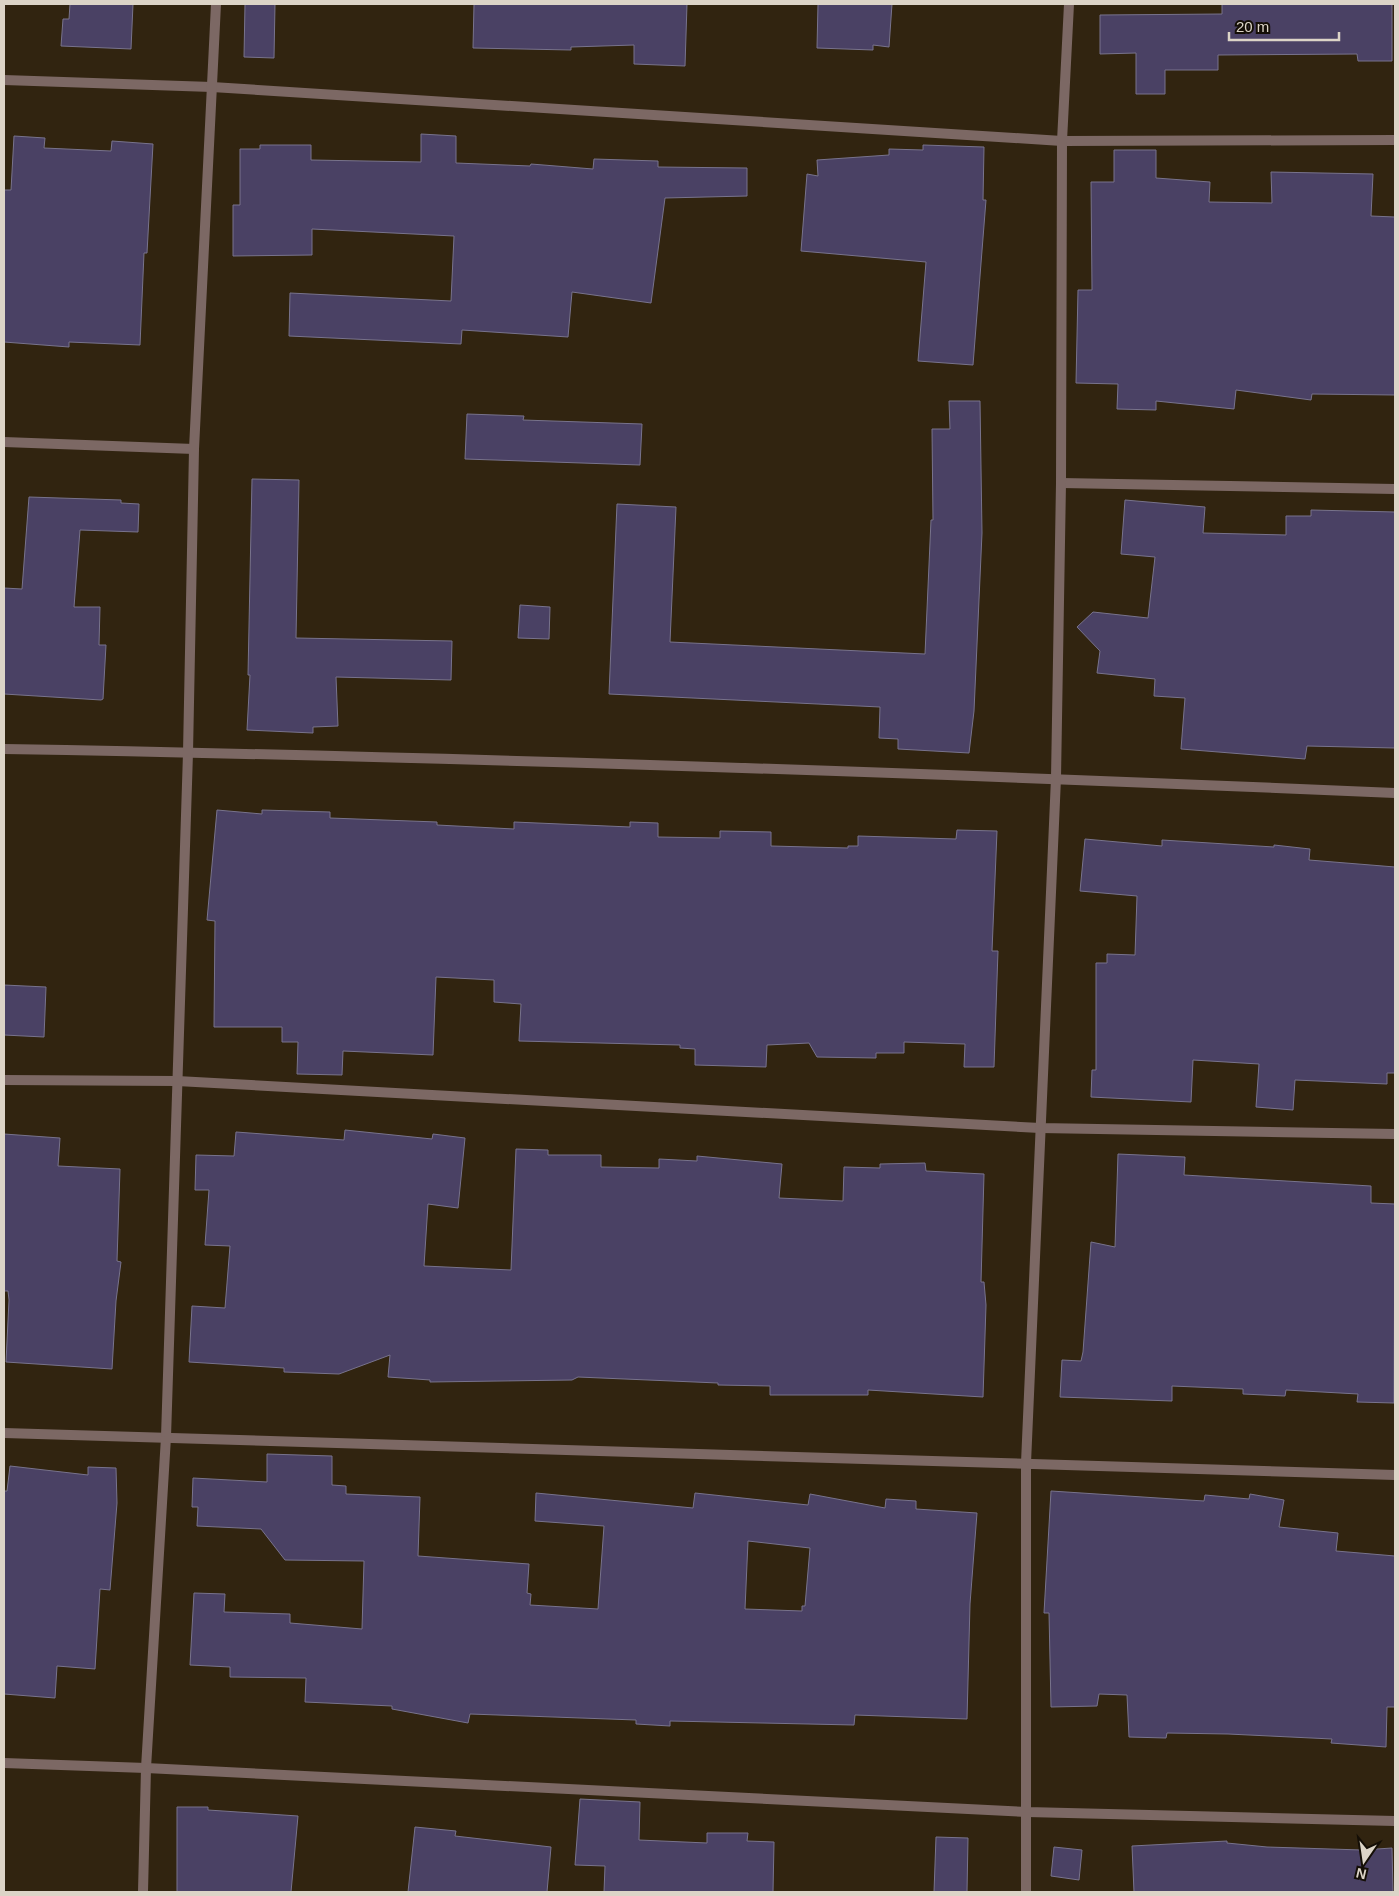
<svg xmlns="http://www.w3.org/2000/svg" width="1399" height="1896" font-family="Helvetica,sans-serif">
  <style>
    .building { fill: #4a4164; stroke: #78738c; fill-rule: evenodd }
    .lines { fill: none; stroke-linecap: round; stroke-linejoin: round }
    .street { stroke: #7c6864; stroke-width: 10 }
  </style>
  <rect width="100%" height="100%" fill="#312410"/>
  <g class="building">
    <path d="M70 4H133L131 49 61 46 63 19H69Z"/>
    <path d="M245 4H275L274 58 244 57Z"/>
    <path d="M474 4H687L685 66 634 64V45L571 47V50L473 48Z"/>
    <path d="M818 4H892L889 47 873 45V50L817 48Z"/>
    <path d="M1222 4H1392V61H1358L1357 54 1218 55V70H1165V94H1136V53L1100 54V15L1222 14Z"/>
    <path d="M421 134 456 136V163L530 166 531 164 593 169 594 159 658 161V167L747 168V196L665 198 651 303 572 292 568 337 462 330 461 344 289 336 290 293 451 301 454 236 312 229V255L233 256V205H240V149H260V145H311V160L421 162Z"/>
    <path d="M14 136 45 138 44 148 111 151 112 141 153 144 147 253H144L140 345 69 342V347L4 342V190H11Z"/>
    <path d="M923 145 984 147 983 200H986L973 365 918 361 926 262 801 251 807 174 818 176 817 160 889 155V149L923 150Z"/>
    <path d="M1114 150H1156V178L1210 182 1209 202 1272 203 1271 172 1373 174 1371 216 1395 217V395L1312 394 1311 400 1236 390 1234 409 1156 401V410L1117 409 1118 384 1076 383 1078 290H1092L1091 182H1114Z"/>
    <path d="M949 401H980L982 533 974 711 969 753 898 749V739L879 738 880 707 609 694 617 504 676 507 670 642 925 654 931 520H933L932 429H950Z"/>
    <path d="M467 414 524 416 523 420 642 424 640 465 465 459Z"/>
    <path d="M252 479 299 480 296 638 452 641 451 680 336 677 338 726 313 727V733L247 730 250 675H248Z"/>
    <path d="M29 497 121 500V503L139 504 138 532 80 530 74 607H100L99 645H106L103 699 101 700 4 694V588L22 589Z"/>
    <path d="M1125 500 1205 507 1203 533 1286 535V516H1311V510L1395 512V748L1307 746 1305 759 1181 749 1185 698 1154 696 1155 679 1097 673 1100 651 1077 627 1093 612 1148 618 1155 557 1121 554Z"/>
    <path d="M520 605 550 607 549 639 518 638Z"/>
    <path d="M217 810 262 814V810L330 812V818L437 822V825L514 829V822L630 827V822L658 823V837L720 838V831L771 832V846L848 848V846H858V836L956 839 957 830 997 831 992 951H998L994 1067H964L965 1044 904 1042V1053H876V1058L817 1057 809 1043 767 1045 766 1067 695 1065V1049L680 1048V1045L519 1041 521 1004 494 1002V980L436 977 433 1055 343 1051 342 1075 297 1074 298 1042H282V1027H214L215 921 207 920Z"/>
    <path d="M1085 839 1162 846V840L1274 847V845L1310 849 1309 860 1395 867V1073H1387V1084L1295 1080 1293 1110 1256 1107 1259 1064 1193 1060 1191 1102 1091 1097 1092 1070H1096V963H1107V954L1135 955 1137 896 1080 891Z"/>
    <path d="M4 985 46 987 44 1037 4 1035Z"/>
    <path d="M345 1130 432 1139 433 1134 465 1138 458 1208 428 1204 424 1266 511 1270 516 1149 548 1150V1155H601V1167L659 1168V1159L697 1161V1156L782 1164 779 1198 843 1201 844 1167 880 1168V1164L925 1163 926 1171 984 1174 981 1282H984L986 1305 983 1397 868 1390V1395H770V1386L718 1385V1383L578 1377 572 1380 430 1382V1380L388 1377 390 1355 339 1374 284 1372V1368L189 1362 192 1306 225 1308 230 1246 205 1245 209 1190H195L196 1155 234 1156 236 1132 344 1140Z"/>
    <path d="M4 1134 60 1138 58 1166 120 1169 117 1261 121 1262 116 1301 112 1369 6 1362 9 1300 8 1291H4Z"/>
    <path d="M1118 1154 1185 1157 1184 1175 1371 1186V1203L1395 1204 1394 1403 1357 1402 1358 1394 1286 1390 1285 1396 1243 1394V1389L1172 1386V1401L1060 1397 1062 1360 1081 1361 1083 1352 1091 1242 1115 1247Z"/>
    <path d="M267 1454 332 1456V1485L346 1486V1494L420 1497 418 1556 529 1564 527 1593 531 1594 530 1605 598 1609 604 1526 535 1521 536 1493 693 1508 695 1493 808 1505 810 1494 885 1508 886 1499 916 1501V1509L977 1513 970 1604 967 1719 855 1715 854 1725 670 1721V1726L636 1724V1720L470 1714 468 1723 392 1709V1706L305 1702 306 1678 230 1677V1667L190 1665 194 1593 225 1594 224 1612 290 1614V1623L362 1629 364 1561 285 1560 261 1529 197 1526 198 1507H192L193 1478 267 1482ZM748 1541 810 1548 805 1606H802V1611L745 1609Z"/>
    <path d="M10 1466 88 1475V1467L116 1468 117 1503 110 1590 100 1589 95 1669 57 1666 55 1698 4 1694V1491H7Z"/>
    <path d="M1051 1491 1204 1501 1205 1495 1249 1499 1250 1494 1284 1500 1279 1527 1338 1533 1336 1551 1395 1556V1707H1387L1386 1747 1331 1743 1332 1739 1228 1734 1167 1733 1166 1738 1129 1737 1127 1695 1099 1694 1097 1706 1051 1707 1049 1613H1044Z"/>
    <path d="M580 1799 640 1802 639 1840 707 1843V1833H748L747 1841 774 1842 773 1892H604L605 1866 575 1865Z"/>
    <path d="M177 1807H208V1810L298 1816 291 1892H177Z"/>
    <path d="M415 1827 456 1831 455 1836 551 1847 547 1892H408Z"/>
    <path d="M936 1837 968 1838 967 1892H934Z"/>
    <path d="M1227 1841V1843L1267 1847 1362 1850 1392 1848 1393 1892H1134L1132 1846Z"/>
    <path d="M1054 1847 1082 1850 1079 1880 1051 1876Z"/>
  </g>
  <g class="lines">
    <g class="street">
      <path d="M4 80 212 87 1062 141 1395 140"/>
      <path d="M4 442 194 449"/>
      <path d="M1061 483 1395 489"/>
      <path d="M4 749C468 757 932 773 1395 793"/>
      <path d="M4 1080 177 1081 1040 1128 1395 1134"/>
      <path d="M4 1433 1395 1475"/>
      <path d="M4 1763 146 1768 1027 1812 1395 1821"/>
      <path d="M143 1892 146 1768 166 1437 188 753 194 449 216 4"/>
      <path d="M1026 1892V1463L1056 778 1061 483 1062 141 1069 4"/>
    </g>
  </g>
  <rect width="1399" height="1896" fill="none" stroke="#dcd4c7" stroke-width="10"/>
  <g transform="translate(1364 1861) rotate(193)" stroke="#140e06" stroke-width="4" paint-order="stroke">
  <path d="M0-4L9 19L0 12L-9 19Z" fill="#dcd4c7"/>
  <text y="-8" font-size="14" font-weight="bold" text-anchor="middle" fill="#dcd4c7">N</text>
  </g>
  <path d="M1229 32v8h110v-8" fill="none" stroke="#dcd4c7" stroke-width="2.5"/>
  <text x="1236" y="32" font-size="15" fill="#dcd4c7" stroke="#140e06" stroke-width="4" paint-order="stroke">20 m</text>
</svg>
